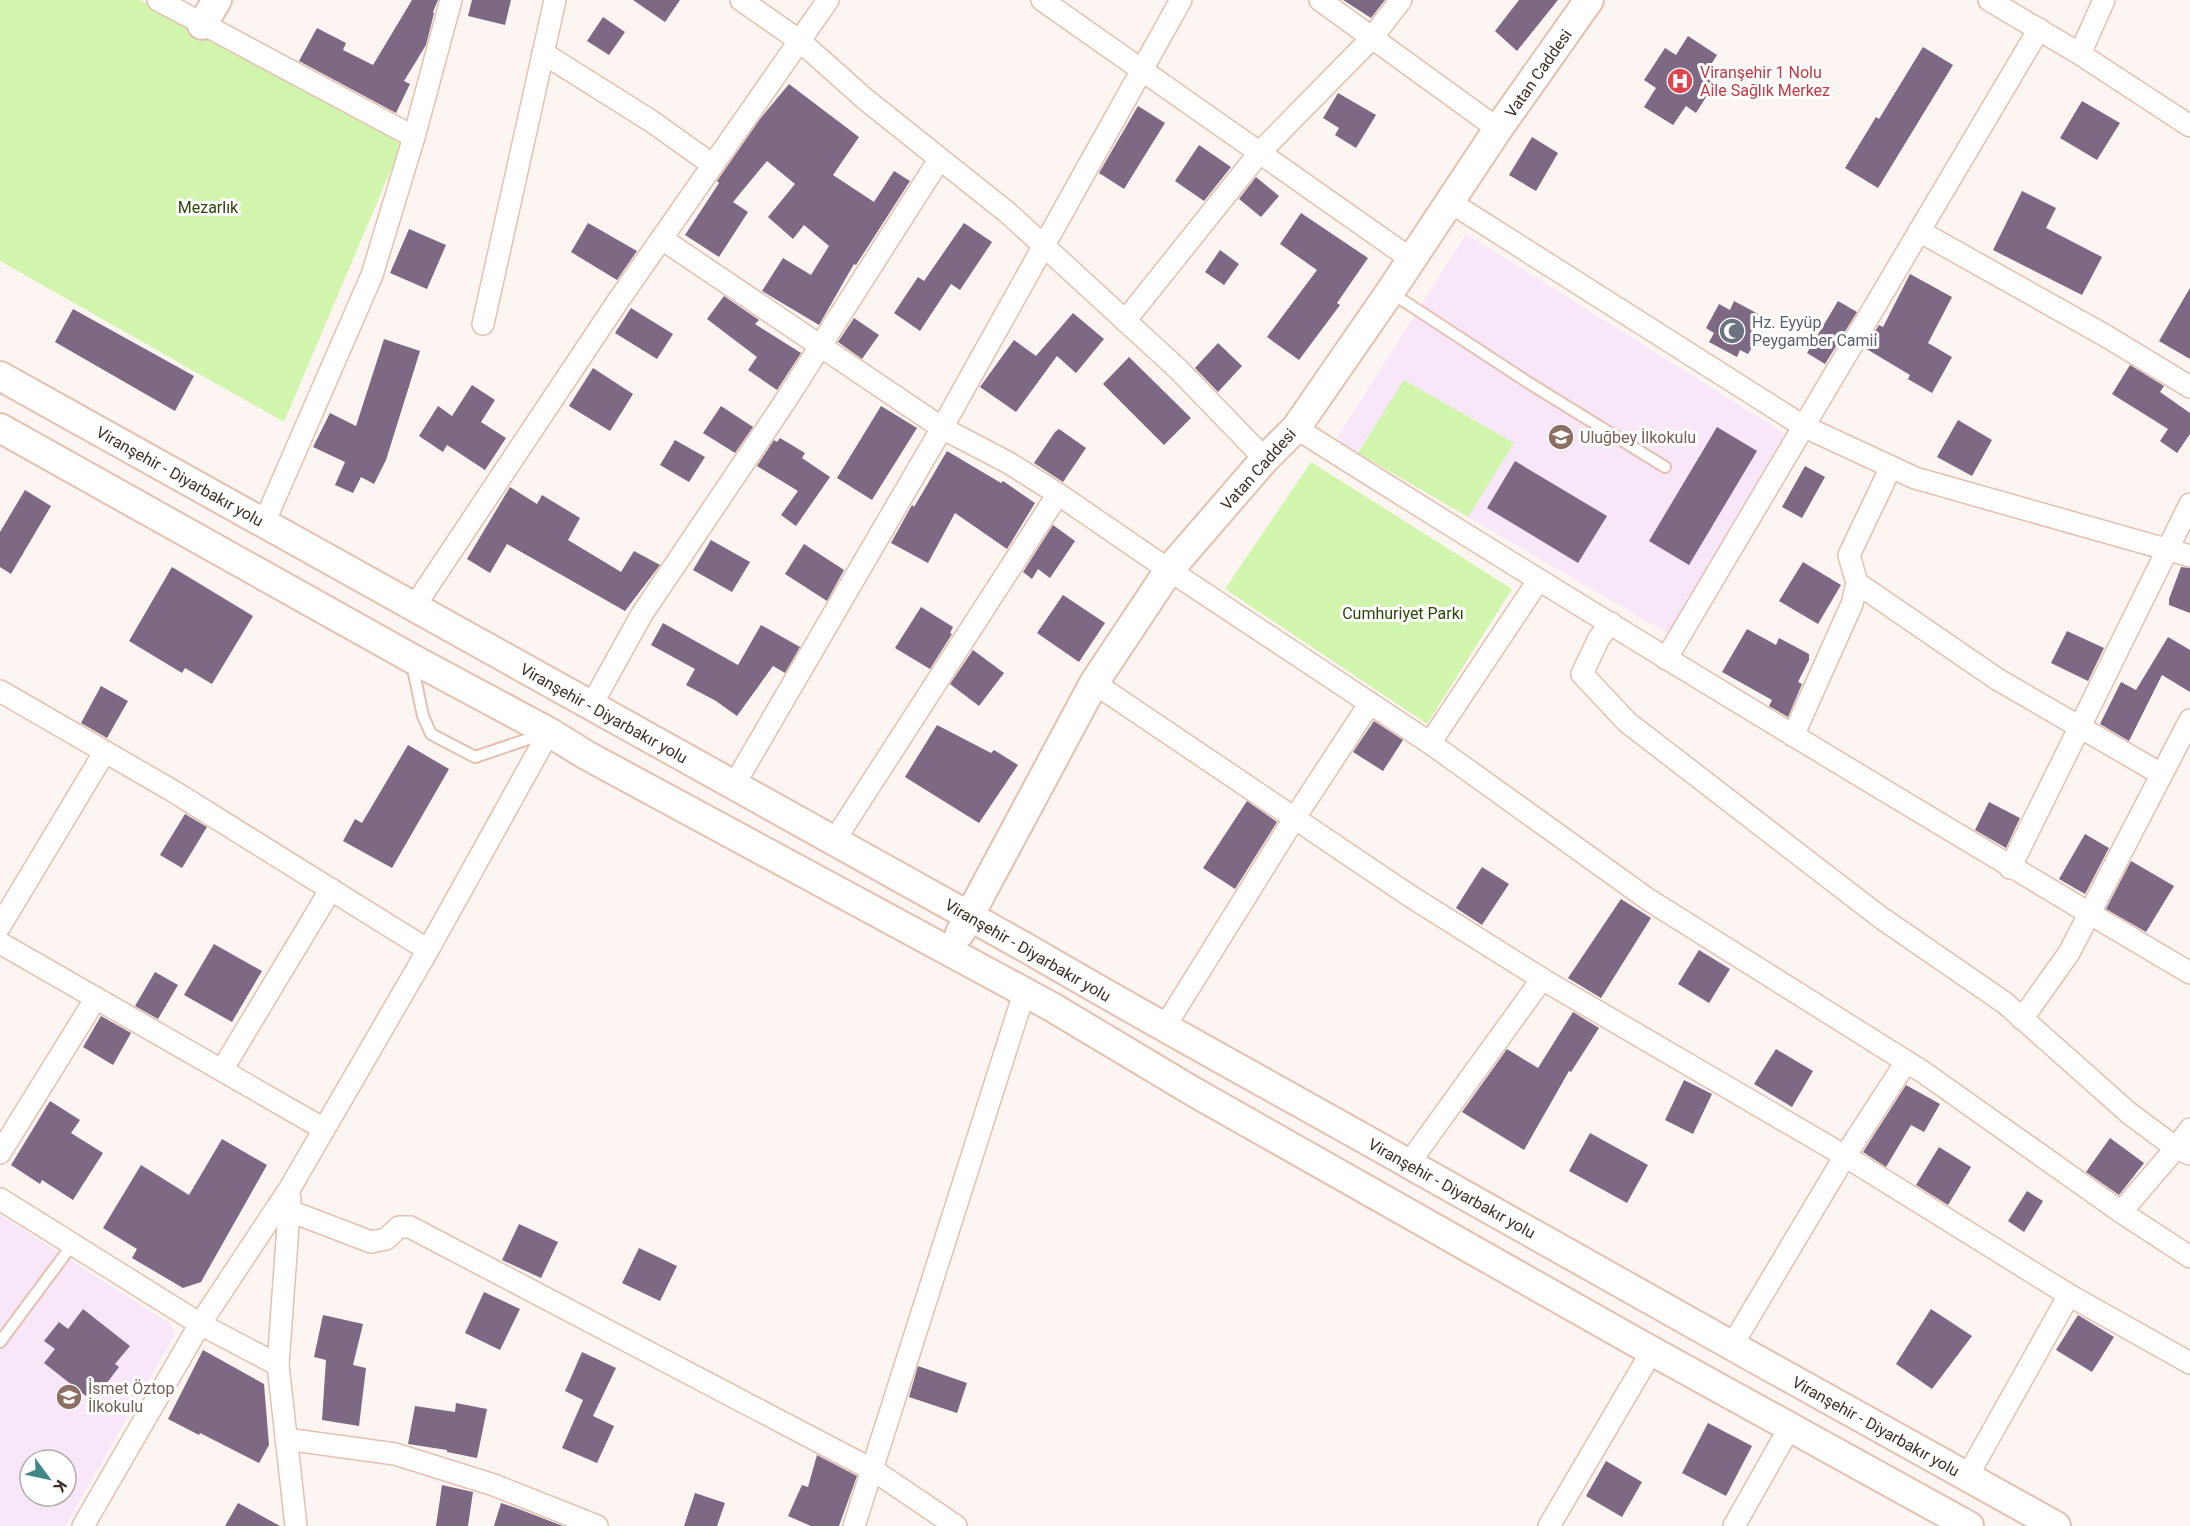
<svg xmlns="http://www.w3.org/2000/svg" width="2190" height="1526" font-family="Roboto,sans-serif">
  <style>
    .education { fill: #f7e7f9; fill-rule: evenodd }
    .green { fill: #d2f5ad }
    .building { fill: #7d6983 }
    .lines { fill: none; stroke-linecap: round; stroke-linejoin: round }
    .lane-casing { stroke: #e3c0af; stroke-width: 14 }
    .street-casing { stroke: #e3c0af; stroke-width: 24 }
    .secondary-casing { stroke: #e3c0af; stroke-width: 32 }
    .lane { stroke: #fff; stroke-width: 10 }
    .street { stroke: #fff; stroke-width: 21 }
    .secondary { stroke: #fff; stroke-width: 28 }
    .labels { text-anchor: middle; stroke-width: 6; stroke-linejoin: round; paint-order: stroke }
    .health-label { font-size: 16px; fill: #be3a42; stroke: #fff; text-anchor: start }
    .street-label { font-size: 16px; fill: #3e3029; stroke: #fff }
    .park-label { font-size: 16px; fill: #2d4508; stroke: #fff }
    .worship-label { font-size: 16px; fill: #5b616d; stroke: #fff; text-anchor: start }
    .education-label { font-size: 16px; fill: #785e54; stroke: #fff; text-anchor: start }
  </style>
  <rect width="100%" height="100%" fill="#fdf5f2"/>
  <g class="education">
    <path d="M1466 234 1785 434 1669 634 1336 440Z"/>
    <path d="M0 1215 170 1324 175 1334 65 1526H0ZM30 1460H66V1496H30Z"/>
  </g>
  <g class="green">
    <path d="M0 0H140L396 138 401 146 284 422 0 261Z"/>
    <path d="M1404 380 1514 443 1468 517 1358 453Z"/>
    <path d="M1311 462 1512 589 1427 724 1225 589Z"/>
  </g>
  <g class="building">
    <path d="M412 0H438L433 12 434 13 426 45 404 81 410 84 396 113 299 61 317 28 346 43 343 50 373 65Z"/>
    <path d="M472 0H511L505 25 468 16Z"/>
    <path d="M633 0H680L665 22Z"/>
    <path d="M1343 0H1385L1371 18Z"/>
    <path d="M1519 0H1558L1517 51 1495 31Z"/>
    <path d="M603 17 625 32 609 55 587 41Z"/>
    <path d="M1688 36 1717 55 1704 76 1715 83 1696 113 1686 106 1673 125 1644 107 1656 88 1644 80 1665 48 1676 55Z"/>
    <path d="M1923 47 1953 65 1878 188 1845 168 1876 117 1879 119Z"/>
    <path d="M789 84 859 137 833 175 874 202 894 171 910 181 856 265 854 264 819 325 762 291 783 258 811 275 829 246 804 225 793 239 768 217 795 184 767 161 733 202 748 212 719 257 685 235 719 183 717 181 760 119Z"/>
    <path d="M1338 93 1376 115 1356 148 1335 135 1339 128 1323 118Z"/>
    <path d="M2082 101 2120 123 2097 160 2060 138Z"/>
    <path d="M1138 106 1165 123 1124 189 1099 173Z"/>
    <path d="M1532 137 1558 153 1536 191 1509 175Z"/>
    <path d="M1199 145 1231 167 1204 201 1175 181Z"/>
    <path d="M1256 177 1279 196 1261 217 1239 199Z"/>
    <path d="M2022 191 2056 208 2046 228 2102 257 2082 295 1993 250Z"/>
    <path d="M1301 213 1368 258 1337 303 1340 305 1299 360 1267 337 1317 270 1280 244Z"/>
    <path d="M588 223 637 251 617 280 571 252Z"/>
    <path d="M964 223 992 242 960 290 951 284 920 331 894 313 918 277 924 281Z"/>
    <path d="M409 229 446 245 427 289 390 273Z"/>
    <path d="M1220 250 1239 264 1224 285 1205 272Z"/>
    <path d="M1910 274 1952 297 1928 343 1952 357 1932 393 1908 379 1910 375 1865 348 1879 325 1883 327Z"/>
    <path d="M2190 288V359L2159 341Z"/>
    <path d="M724 296 759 320 755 324 801 353 777 390 748 370 757 357 707 319Z"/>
    <path d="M1734 301 1762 316 1752 333 1758 337 1748 354 1740 350 1737 357 1709 342 1714 333 1706 328 1719 304 1730 310Z"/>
    <path d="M1838 301 1857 312 1825 364 1807 353Z"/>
    <path d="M631 308 673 334 657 359 615 333Z"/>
    <path d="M73 309 194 376 175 411 55 342Z"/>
    <path d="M1073 313 1104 339 1076 373 1057 356 1016 412 980 387 1014 340 1036 356Z"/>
    <path d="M854 318 879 335 862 359 838 342Z"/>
    <path d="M384 339 420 351 386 460 374 484 361 477 353 493 335 485 345 462 313 447 330 413 356 426Z"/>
    <path d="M1218 343 1242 366 1218 392 1195 368Z"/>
    <path d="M1129 357 1191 418 1164 445 1103 384Z"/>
    <path d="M2130 365 2164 386 2160 392 2190 413V434L2177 453 2160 441 2168 429 2112 394Z"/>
    <path d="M593 368 633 394 610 431 569 406Z"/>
    <path d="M472 385 495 400 481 422 506 438 485 470 447 445 443 452 419 436 438 406 452 416Z"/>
    <path d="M721 406 753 427 735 453 703 433Z"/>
    <path d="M881 406 917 428 872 500 837 478Z"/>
    <path d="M1958 420 1992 440 1972 476 1937 457Z"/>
    <path d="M1717 427 1757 451 1689 565 1649 541Z"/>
    <path d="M1059 429 1086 448 1063 482 1034 463 1055 432Z"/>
    <path d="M780 438 805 453 802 458 830 477 796 526 781 515 798 491 757 466 774 440 777 442Z"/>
    <path d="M675 440 705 457 689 482 660 465Z"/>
    <path d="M947 451 1001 483 1003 481 1035 503 1007 549 955 513 928 563 891 543 912 505 914 507Z"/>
    <path d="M1515 461 1607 516 1578 563 1487 508Z"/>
    <path d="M1805 466 1825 477 1802 518 1782 507Z"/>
    <path d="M510 487 537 504 542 495 580 518 568 540 621 572 634 551 660 565 625 611 507 544 490 573 467 559Z"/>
    <path d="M25 490 51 506 11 574 0 567V532Z"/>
    <path d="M1053 525 1075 541 1050 578 1038 569 1032 579 1023 572Z"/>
    <path d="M711 540 750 562 732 592 693 570Z"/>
    <path d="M804 544 844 570 827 601 785 574Z"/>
    <path d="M1803 562 1841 585 1818 624 1779 601Z"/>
    <path d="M172 567 253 616 212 684 185 668 182 673 129 641Z"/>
    <path d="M2181 567 2190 568V613L2169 605V599Z"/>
    <path d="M1063 595 1105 623 1079 662 1037 633Z"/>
    <path d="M921 607 953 627 950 633 952 634 930 669 895 648Z"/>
    <path d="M663 623 738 665 761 625 800 647 785 673 773 666 737 716 716 701 686 685 695 669 651 645Z"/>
    <path d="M1747 629 1776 645 1779 638 1809 654V660L1798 682 1802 684 1788 717 1769 706 1772 700 1722 672Z"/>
    <path d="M2067 631 2104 648 2088 681 2051 663Z"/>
    <path d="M2168 637 2190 650V692L2162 675 2129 741 2100 724 2121 682 2136 690Z"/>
    <path d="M973 650 1004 673 979 706 950 684Z"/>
    <path d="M101 686 128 701 107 738 81 723Z"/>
    <path d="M1374 721 1403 740 1383 771 1353 752Z"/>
    <path d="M937 725 991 753 994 750 1018 765 979 823 905 777Z"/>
    <path d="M408 745 449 769 392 868 343 841 355 819 362 823Z"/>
    <path d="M1247 801 1277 822 1235 889 1203 868Z"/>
    <path d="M1989 802 2020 818 2006 848 1975 830Z"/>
    <path d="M185 814 207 827 182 868 160 855Z"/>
    <path d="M2085 834 2109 848 2085 894 2059 879Z"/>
    <path d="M2131 861 2174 886 2146 932 2106 909Z"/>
    <path d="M1482 867 1509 884 1482 925 1456 908Z"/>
    <path d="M1621 899 1651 918 1601 998 1568 978Z"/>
    <path d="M214 944 262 971 232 1022 184 995Z"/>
    <path d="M1699 950 1730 969 1709 1003 1678 984Z"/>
    <path d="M155 972 178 985 158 1019 135 1006Z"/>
    <path d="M1573 1012 1599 1028 1571 1072 1569 1071 1524 1150 1462 1112 1507 1049 1538 1068Z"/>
    <path d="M101 1016 131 1033 113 1065 83 1047Z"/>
    <path d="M1776 1049 1813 1071 1792 1107 1754 1084Z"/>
    <path d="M1684 1080 1712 1094 1693 1134 1665 1120Z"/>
    <path d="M1906 1085 1940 1104 1924 1132 1911 1125 1886 1167 1863 1152Z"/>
    <path d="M50 1101 80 1120 71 1133 103 1153 73 1200 42 1180 40 1184 11 1165Z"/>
    <path d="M1590 1133 1648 1165 1627 1203 1569 1171Z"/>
    <path d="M2110 1138 2144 1163 2119 1195 2086 1172Z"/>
    <path d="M222 1139 267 1165 201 1282 183 1288 132 1258 137 1249 103 1228 141 1165 189 1195Z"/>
    <path d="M1939 1147 1971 1167 1948 1205 1916 1185Z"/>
    <path d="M2027 1191 2043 1201 2024 1232 2008 1221Z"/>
    <path d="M519 1224 558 1242 541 1278 502 1260Z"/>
    <path d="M639 1248 677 1266 660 1301 622 1283Z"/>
    <path d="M484 1292 520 1309 500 1350 465 1333Z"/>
    <path d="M83 1309 130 1346 115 1364 119 1367 103 1388 96 1383 86 1396 44 1363 55 1349 44 1341 59 1322 68 1329Z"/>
    <path d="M1931 1309 1972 1336 1932 1389 1896 1364Z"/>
    <path d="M323 1315 363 1324 353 1365 366 1368 359 1426 322 1420 326 1360 314 1357Z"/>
    <path d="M2078 1315 2114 1337 2092 1372 2056 1350Z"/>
    <path d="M203 1350 264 1384 269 1445 259 1463 200 1433 199 1435 168 1419Z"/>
    <path d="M582 1352 616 1368 593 1416 614 1426 597 1463 562 1448 583 1400 565 1391Z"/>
    <path d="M918 1366 967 1383 957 1413 909 1397Z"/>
    <path d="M456 1403 487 1409 477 1458 447 1452V1450L408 1444 415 1406 455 1412Z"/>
    <path d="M1708 1423 1752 1446 1726 1496 1682 1473Z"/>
    <path d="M817 1455 857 1476 839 1526H811L788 1516 802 1485 808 1487Z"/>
    <path d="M1606 1461 1642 1482 1622 1517 1586 1496Z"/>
    <path d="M442 1485 473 1492 468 1526H436Z"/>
    <path d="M695 1493 725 1503 717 1526H684Z"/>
    <path d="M238 1503 280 1526H225Z"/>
    <path d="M501 1503 516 1508 563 1526H494Z"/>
  </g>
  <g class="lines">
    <g class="lane-casing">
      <g id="lane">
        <path d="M1390 292 1529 383 1665 467"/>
        <path d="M412 664 423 716 431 734 475 757 543 734"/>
        <path d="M0 1342 72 1245"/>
      </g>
    </g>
    <g class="street-casing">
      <g id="street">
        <path d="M158 0 414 137"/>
        <path d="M741 0 800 41 865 99 1008 213 1178 369 1265 459"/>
        <path d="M1042 0 1411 259"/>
        <path d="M1320 0 1498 129"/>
        <path d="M1989 0 2080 54 2190 126"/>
        <path d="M543 53 651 121 713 165"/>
        <path d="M2080 54 2104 0"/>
        <path d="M1450 202 1803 426 1915 478 2190 556"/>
        <path d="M1919 231 2106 336 2190 387"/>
        <path d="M662 239 942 428 1009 463 1058 494 1169 570 1430 743 1649 900 1923 1072 2121 1212 2190 1257"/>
        <path d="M1125 321 1260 152 1371 39 1401 0"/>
        <path d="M483 324 555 0"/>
        <path d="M1296 428C1591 615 1890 795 2190 973"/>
        <path d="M264 523 372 275 414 137 451 0"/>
        <path d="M1857 583 1997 679 2161 774"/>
        <path d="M414 607 618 301 828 0"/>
        <path d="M1611 623 1599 638 1582 674 1627 722 1880 917 2005 1003 2130 1114 2176 1148 2190 1154"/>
        <path d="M1666 659 2039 29"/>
        <path d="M1094 683 1410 896 1542 979 1845 1156 2069 1295 2190 1363"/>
        <path d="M0 691 173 791 428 950"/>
        <path d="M591 706 642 614 784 403 939 160"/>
        <path d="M1793 736 1852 604 1857 583 1849 555 1891 467"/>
        <path d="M1430 743 1538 581"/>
        <path d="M734 785 942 428 1181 0"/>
        <path d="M834 841 1058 494"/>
        <path d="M2010 868 2190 504"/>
        <path d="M0 926 104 753"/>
        <path d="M0 943 324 1129"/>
        <path d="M2022 1019 2069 953 2190 720"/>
        <path d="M1164 1028 1294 819 1370 703"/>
        <path d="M222 1070 331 889"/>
        <path d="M0 1153 96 998"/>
        <path d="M1409 1163 1542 979"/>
        <path d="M290 1198 278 1365 296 1526"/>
        <path d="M0 1199 200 1324 278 1365"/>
        <path d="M290 1211 371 1242 386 1239 399 1227H410L873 1470 956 1526"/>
        <path d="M2121 1212 2176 1148 2190 1129"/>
        <path d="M1731 1347 1845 1156 1906 1062"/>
        <path d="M286 1439 395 1454 494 1485 597 1526"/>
        <path d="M1967 1477 2069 1295"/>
        <path d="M83 1526 200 1324 290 1188 428 950 549 732"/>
        <path d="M854 1526 1024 993"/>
        <path d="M1549 1526 1652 1351"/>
        <path d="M1734 1526 1790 1427"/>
      </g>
    </g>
    <g class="secondary-casing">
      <g id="secondary">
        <path d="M202 25 217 0"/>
        <path d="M0 376 1030 950C1156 1024 1284 1093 1411 1165 1626 1286 1840 1407 2056 1526"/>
        <path d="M0 428 411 658 549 732 586 755 1052 1007 1194 1092 1632 1340 1969 1526"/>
        <path d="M960 933 1094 683 1169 570 1265 459 1296 428 1390 292 1498 129 1589 0"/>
      </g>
    </g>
    <use href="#lane" class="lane"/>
    <use href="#street" class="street"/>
    <use href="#secondary" class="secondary"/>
  </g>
  <defs>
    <g id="hospital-disc" transform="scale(1.35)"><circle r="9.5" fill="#e0444e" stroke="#fff"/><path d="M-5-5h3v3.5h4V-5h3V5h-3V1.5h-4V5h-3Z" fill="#fff"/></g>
    <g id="mosque-disc" transform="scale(1.35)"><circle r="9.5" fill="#6b7280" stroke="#fff"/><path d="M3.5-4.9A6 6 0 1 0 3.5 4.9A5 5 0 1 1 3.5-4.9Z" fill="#fff"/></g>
    <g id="school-disc" transform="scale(1.35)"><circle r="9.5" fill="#8d6e63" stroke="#fff"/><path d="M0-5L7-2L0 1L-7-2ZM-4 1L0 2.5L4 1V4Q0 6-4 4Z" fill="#fff"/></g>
  </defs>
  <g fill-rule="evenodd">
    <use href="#hospital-disc" x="1680" y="81"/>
    <use href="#mosque-disc" x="1732" y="331"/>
    <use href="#school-disc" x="1561" y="437"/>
    <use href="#school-disc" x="69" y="1397"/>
  </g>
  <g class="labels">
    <g class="health-label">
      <text x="1700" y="78">Viranşehir 1 Nolu<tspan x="1700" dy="18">Aile Sağlık Merkez</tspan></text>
    </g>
    <g class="street-label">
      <text transform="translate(1538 73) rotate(-55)" y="6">Vatan Caddesi</text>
      <text transform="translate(1258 469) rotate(-48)" y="6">Vatan Caddesi</text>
      <text transform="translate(180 476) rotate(29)" y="6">Viranşehir - Diyarbakır yolu</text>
      <text transform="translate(604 713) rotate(29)" y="6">Viranşehir - Diyarbakır yolu</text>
      <text transform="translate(1028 950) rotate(30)" y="6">Viranşehir - Diyarbakır yolu</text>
      <text transform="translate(1452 1188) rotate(29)" y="6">Viranşehir - Diyarbakır yolu</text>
      <text transform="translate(1876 1426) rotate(29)" y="6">Viranşehir - Diyarbakır yolu</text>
    </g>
    <g class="park-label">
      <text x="208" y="213">Mezarlık</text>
      <text x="1403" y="619">Cumhuriyet Parkı</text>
    </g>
    <g class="worship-label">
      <text x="1752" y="328">Hz. Eyyüp<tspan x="1752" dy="18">Peygamber Camii</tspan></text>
    </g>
    <g class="education-label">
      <text x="1580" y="443">Uluğbey İlkokulu</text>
      <text x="88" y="1394">İsmet Öztop<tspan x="88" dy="18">İlkokulu</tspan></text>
    </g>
  </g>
  <g transform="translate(48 1478) rotate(123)"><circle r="28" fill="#ffffff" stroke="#b2aca9" stroke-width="1.5"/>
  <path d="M0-4.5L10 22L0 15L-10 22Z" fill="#408886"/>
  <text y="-9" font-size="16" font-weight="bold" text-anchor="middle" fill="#3e3029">K</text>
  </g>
</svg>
